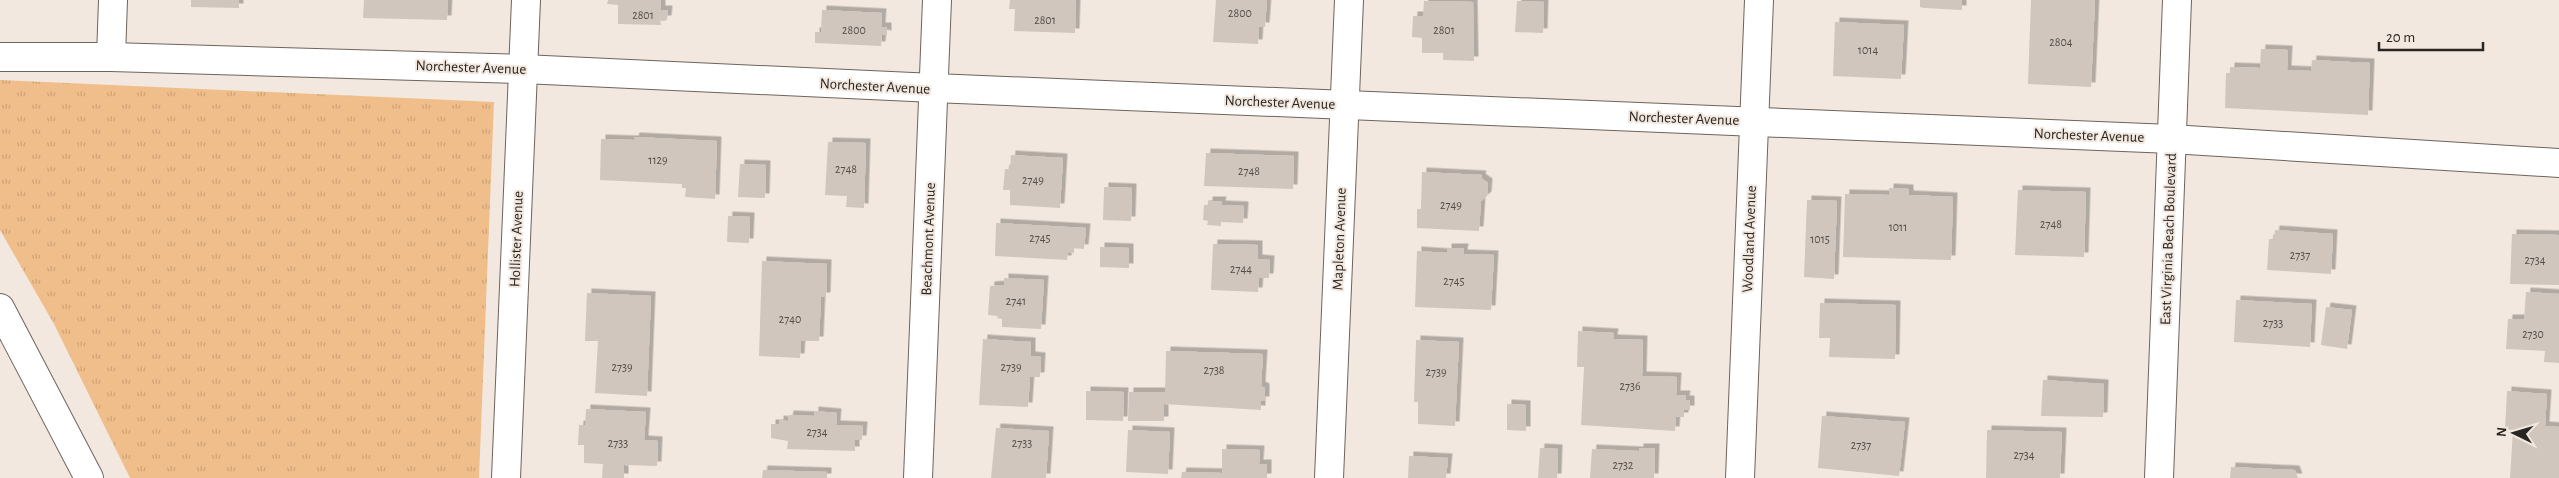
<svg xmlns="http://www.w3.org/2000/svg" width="2559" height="478" font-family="'Alegreya Sans',sans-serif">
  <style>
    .grass { fill: url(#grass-tufts) }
    .building { fill: #d0c6bd; filter: url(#shadow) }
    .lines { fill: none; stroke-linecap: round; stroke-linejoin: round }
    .minor-casing { stroke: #6d645c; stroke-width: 30 }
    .secondary-casing { stroke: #6d645c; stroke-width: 30 }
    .primary-casing { stroke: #6d645c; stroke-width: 30 }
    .minor { stroke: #fff; stroke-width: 28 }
    .secondary { stroke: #fff; stroke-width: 28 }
    .primary { stroke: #fff; stroke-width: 28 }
    .labels { text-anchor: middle; stroke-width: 4; stroke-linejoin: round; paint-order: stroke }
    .number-label { font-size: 12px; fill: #534d49 }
    .street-label { font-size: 15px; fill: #292522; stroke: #f2e8df }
  </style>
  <defs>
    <pattern id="grass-tufts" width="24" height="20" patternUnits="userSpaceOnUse" patternTransform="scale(1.25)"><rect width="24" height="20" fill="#f0be8a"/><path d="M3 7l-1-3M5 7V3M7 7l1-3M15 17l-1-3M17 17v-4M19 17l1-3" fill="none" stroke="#cea377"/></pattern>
    <filter id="shadow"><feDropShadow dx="4.5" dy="-4.5" stdDeviation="0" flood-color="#0004"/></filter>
  </defs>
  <rect width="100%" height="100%" fill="#f2e8df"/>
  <path class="grass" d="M0 80 494 102 479 478H130L54 324 0 230Z"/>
  <g class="building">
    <path d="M191 0H239V8L191 7Z"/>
    <path d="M364 0H448L447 20 363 18Z"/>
    <path d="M608 0H661V10H668L667 20H660L661 25 618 24V5L607 4Z"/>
    <path d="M1010 0H1076L1075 33 1014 31 1015 9H1009Z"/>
    <path d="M1216 0H1267L1265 27H1259L1258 44 1213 42Z"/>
    <path d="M1920 0H1962V10L1924 8 1920 7Z"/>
    <path d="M2031 0H2095L2091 87 2028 84Z"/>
    <path d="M1424 1 1473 2 1474 61 1443 60V53H1422V38L1412 37 1413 16H1423Z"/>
    <path d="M1517 1 1544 2 1543 33 1515 32Z"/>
    <path d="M822 10 882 13 881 27H887V35L882 34 881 46 815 43V32H821Z"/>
    <path d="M1835 22 1904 25 1901 79 1833 76Z"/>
    <path d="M2261 49 2288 50 2287 70 2311 71 2312 60 2370 63 2368 115 2225 108 2226 73H2230V67L2260 68Z"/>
    <path d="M635 137 717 141 715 199 685 197 686 188H682V184L600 180 601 139 634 140Z"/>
    <path d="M828 142 866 143 864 208 846 207 847 196 825 195Z"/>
    <path d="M1206 153 1294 156 1293 189 1204 186Z"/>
    <path d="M1011 155 1063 158 1060 208 1010 205V190H1003L1005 169H1010Z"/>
    <path d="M740 164 766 165 765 198 738 197Z"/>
    <path d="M1422 172 1482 175 1481 178 1488 183 1487 196 1481 201 1479 231 1417 228V209H1421Z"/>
    <path d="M1104 187 1132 188 1131 221 1103 220Z"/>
    <path d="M1889 188 1909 189V195L1953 197 1951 260 1843 257 1845 194 1889 195Z"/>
    <path d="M2018 190 2086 192 2084 257 2015 255Z"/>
    <path d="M1807 200 1837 201 1834 279 1804 277Z"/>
    <path d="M1208 201H1222L1221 205 1244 206 1243 223 1221 222V226L1207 225 1208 221 1203 220 1204 205H1208Z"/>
    <path d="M728 216 750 217 749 243 727 242Z"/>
    <path d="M996 223 1086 228 1084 249 1074 248V253L1068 252 1067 260 995 256Z"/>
    <path d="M2275 230 2333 234 2331 274 2267 270 2269 239H2274Z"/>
    <path d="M2512 234 2559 235V285L2510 284Z"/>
    <path d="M1213 244 1258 245V259L1270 260 1269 278H1259L1258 292 1211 290Z"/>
    <path d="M1100 247 1129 248V268L1100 267Z"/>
    <path d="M1447 248H1464L1463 254 1494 255 1491 310 1415 307 1417 251 1447 253Z"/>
    <path d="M762 261 827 264 826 297H821L819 341H801L800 358 759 356Z"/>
    <path d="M1004 278 1044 280 1041 329 1002 327V319L997 318 998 316 988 315 990 286 1004 285Z"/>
    <path d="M2526 292 2559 294V363L2544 362 2545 351 2506 349 2508 319H2524Z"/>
    <path d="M587 293 651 296 647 396 595 393 598 341H585Z"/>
    <path d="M2236 300 2312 304 2310 347 2234 342Z"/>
    <path d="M1820 303 1896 305 1895 359 1829 357 1830 338H1819Z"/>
    <path d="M2326 307 2352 310 2347 349 2321 345Z"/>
    <path d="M1578 331 1614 333 1613 339 1643 340 1642 376 1677 377 1676 395H1686L1685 400H1690V410H1684V417H1676L1675 431 1581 425 1584 367H1577Z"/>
    <path d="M983 339 1031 342V356L1041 357 1040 377H1030L1028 407 979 405Z"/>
    <path d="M1416 340 1459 342 1455 426 1418 424V402H1414Z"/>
    <path d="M1166 351 1263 354 1261 386 1265 388V401H1261V410L1164 404V421H1128L1129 392H1165Z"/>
    <path d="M2043 380 2104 384 2103 417 2041 416Z"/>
    <path d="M1086 391 1124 392 1123 421 1086 420Z"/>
    <path d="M2507 391 2547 394 2545 426 2559 427V478H2510L2513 430 2505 429Z"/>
    <path d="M1507 404 1526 405V431L1507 430Z"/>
    <path d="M586 409 646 412 644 440 658 441 657 466 624 465V478H602L603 464 584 463V445H578L579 425H585Z"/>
    <path d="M814 411 837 413 836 425 863 426 862 440H855V451L787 449 788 441 771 438V424H779V420L788 421 789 415 814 416Z"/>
    <path d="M1822 416 1905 422 1899 476 1818 468Z"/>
    <path d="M996 428 1049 431 1046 478H991Z"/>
    <path d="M1128 430 1170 432 1168 474 1126 472Z"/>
    <path d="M1987 430 2062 432 2060 478H1986Z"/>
    <path d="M1540 448 1558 449 1557 478H1538Z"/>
    <path d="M1639 448H1655L1654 478H1590L1592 449 1639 451Z"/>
    <path d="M1222 449 1260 450 1259 464H1267V478H1181L1182 472 1222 473Z"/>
    <path d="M1409 456 1448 458 1446 478H1408Z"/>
    <path d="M2231 467 2295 470 2298 478H2230Z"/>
    <path d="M763 470 827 472V478H762Z"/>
  </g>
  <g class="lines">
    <g class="minor-casing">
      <g id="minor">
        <path d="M0 57H111L523 69 934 88 2171 139 2559 163"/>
        <path d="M111 57 113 0"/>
        <path d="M506 478 526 0"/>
        <path d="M918 478 937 0"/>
        <path d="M1329 478 1349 0"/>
        <path d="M1740 478 1759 0"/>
      </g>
    </g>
    <g class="secondary-casing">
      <path id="secondary" d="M0 308 89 478"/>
    </g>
    <g class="primary-casing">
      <path id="primary" d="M2159 478 2177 0"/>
    </g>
    <use href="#minor" class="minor"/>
    <use href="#secondary" class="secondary"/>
    <use href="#primary" class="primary"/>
  </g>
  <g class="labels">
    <g class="number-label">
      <text x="1240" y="17">2800</text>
      <text x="643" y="19">2801</text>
      <text x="1045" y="24">2801</text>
      <text x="854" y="34">2800</text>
      <text x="1444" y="34">2801</text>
      <text x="2061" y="46">2804</text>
      <text x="1868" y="54">1014</text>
      <text x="658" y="164">1129</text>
      <text x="846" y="173">2748</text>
      <text x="1249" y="175">2748</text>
      <text x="1033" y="184">2749</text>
      <text x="1451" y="209">2749</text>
      <text x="2051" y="228">2748</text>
      <text x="1898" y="231">1011</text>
      <text x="1040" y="242">2745</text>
      <text x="1820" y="243">1015</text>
      <text x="2300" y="259">2737</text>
      <text x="2535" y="264">2734</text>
      <text x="1241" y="273">2744</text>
      <text x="1454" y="285">2745</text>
      <text x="1016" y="305">2741</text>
      <text x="790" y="323">2740</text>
      <text x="2273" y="327">2733</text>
      <text x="2533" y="338">2730</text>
      <text x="622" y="371">2739</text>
      <text x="1011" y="371">2739</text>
      <text x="1214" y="374">2738</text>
      <text x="1436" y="376">2739</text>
      <text x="1630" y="390">2736</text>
      <text x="817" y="436">2734</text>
      <text x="618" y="447">2733</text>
      <text x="1022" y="447">2733</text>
      <text x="1861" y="449">2737</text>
      <text x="2024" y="459">2734</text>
      <text x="1623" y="469">2732</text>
    </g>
    <g class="street-label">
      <text transform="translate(471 67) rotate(2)" y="5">Norchester Avenue</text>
      <text transform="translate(875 86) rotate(3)" y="5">Norchester Avenue</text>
      <text transform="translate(1280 102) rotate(2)" y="5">Norchester Avenue</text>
      <text transform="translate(1684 118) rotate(2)" y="5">Norchester Avenue</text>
      <text transform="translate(2089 135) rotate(2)" y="5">Norchester Avenue</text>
      <text transform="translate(516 239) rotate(-88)" y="5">Hollister Avenue</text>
      <text transform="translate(928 239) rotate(-88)" y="5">Beachmont Avenue</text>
      <text transform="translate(1339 239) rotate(-88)" y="5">Mapleton Avenue</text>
      <text transform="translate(1749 239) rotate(-88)" y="5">Woodland Avenue</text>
      <text transform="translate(2168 239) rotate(-88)" y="5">East Virginia Beach Boulevard</text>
    </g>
  </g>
  <g transform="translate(2514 433) rotate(275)" stroke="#f2e8df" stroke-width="4" paint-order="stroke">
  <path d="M0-4L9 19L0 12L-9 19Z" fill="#292522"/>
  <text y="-8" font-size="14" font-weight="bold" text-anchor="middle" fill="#292522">N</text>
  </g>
  <path d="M2379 42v8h104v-8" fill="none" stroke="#292522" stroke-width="2.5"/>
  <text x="2386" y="42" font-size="15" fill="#292522" stroke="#f2e8df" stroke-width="4" paint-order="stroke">20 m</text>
</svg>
